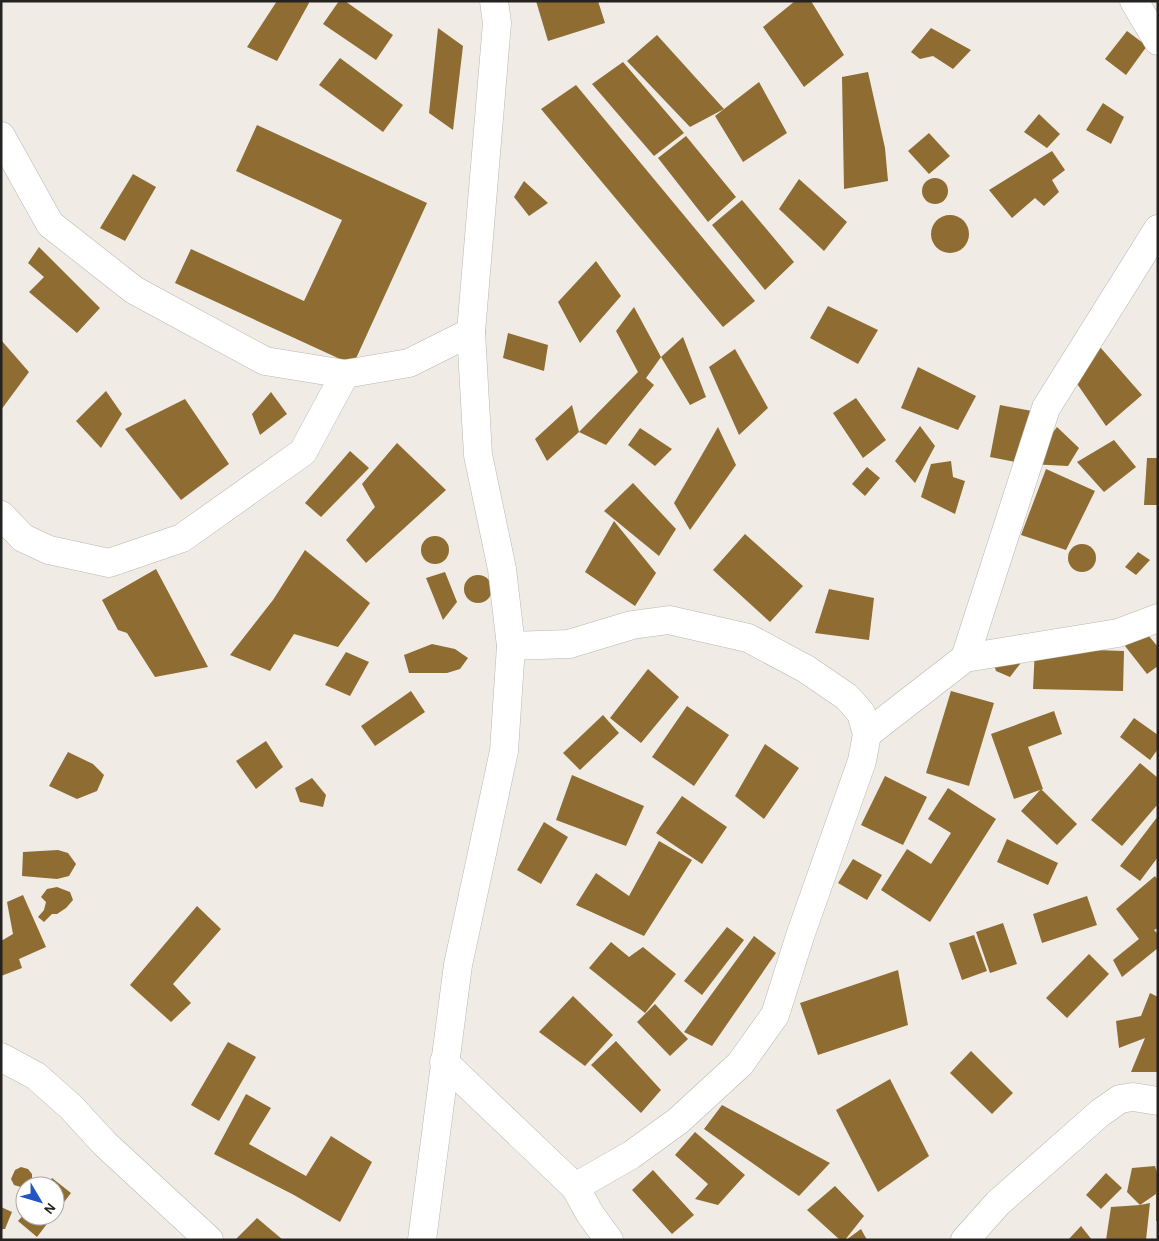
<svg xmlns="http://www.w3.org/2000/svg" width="1159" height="1241" font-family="'Alegreya Sans',sans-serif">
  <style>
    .building { fill: #8e6c32 }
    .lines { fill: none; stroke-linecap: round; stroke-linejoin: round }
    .street-casing { stroke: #bab6b0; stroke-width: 29 }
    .secondary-casing { stroke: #bab6b0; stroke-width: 29 }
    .street { stroke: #fff; stroke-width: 28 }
    .secondary { stroke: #fff; stroke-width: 28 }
  </style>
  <rect width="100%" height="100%" fill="#f0ece5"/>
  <g class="building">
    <path d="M277 1H308L309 3 277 61 247 47Z"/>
    <path d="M339 1H345L393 35 376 60 323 24Z"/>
    <path d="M536 1H598L605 23 548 41Z"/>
    <path d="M795 1H811L844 55 804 87 763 27Z"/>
    <path d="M438 28 463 46 453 130 429 113Z"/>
    <path d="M931 28 971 50 953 69 933 56 920 59 911 52Z"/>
    <path d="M1127 31 1147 46 1126 75 1105 59Z"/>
    <path d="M657 35 724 109 690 127 627 61Z"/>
    <path d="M340 58 403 105 383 132 319 85Z"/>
    <path d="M623 62 684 133 654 156 592 84Z"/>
    <path d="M868 72 885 148 888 181 844 189 842 77Z"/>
    <path d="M759 82 787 133 743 162 715 116Z"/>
    <path d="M576 85 755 301 723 327 541 109Z"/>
    <path d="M1103 103 1124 117 1111 144 1086 130Z"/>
    <path d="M1039 114 1060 134 1047 148 1024 132Z"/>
    <path d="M257 125 427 203 353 365 175 283 191 249 304 301 342 220 236 171Z"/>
    <path d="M929 133 950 156 929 174 908 151Z"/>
    <path d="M686 136 736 197 708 222 658 158Z"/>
    <path d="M1052 151 1065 170 1052 180 1059 192 1044 206 1035 198 1012 218 989 190Z"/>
    <path d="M133 174 156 187 125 241 100 228Z"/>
    <circle cx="935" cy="191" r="13"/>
    <path d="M799 179 847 222 824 251 779 209Z"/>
    <path d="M524 181 548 203 529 216 514 197Z"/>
    <path d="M742 200 794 262 765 290 712 225Z"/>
    <circle cx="950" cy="234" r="19"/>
    <path d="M39 247 100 308 77 333 29 292 44 277 28 263Z"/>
    <path d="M596 261 621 296 580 343 558 302Z"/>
    <path d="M828 306 878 330 858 364 810 338Z"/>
    <path d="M634 307 661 357 646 378 654 385 606 445 579 432 638 372 616 331Z"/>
    <path d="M508 333 548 345 544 371 503 358Z"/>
    <path d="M683 337 706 397 690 405 661 357Z"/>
    <path d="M1 340 29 372 1 410Z"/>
    <path d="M1100 347 1142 395 1106 426 1069 372Z"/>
    <path d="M735 349 768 408 739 435 709 367Z"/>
    <path d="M918 367 976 396 958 430 901 408Z"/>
    <path d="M106 391 122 414 101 448 76 421Z"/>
    <path d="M271 392 287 414 260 435 252 414Z"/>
    <path d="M856 398 886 440 863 458 833 413Z"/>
    <path d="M185 399 229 464 181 500 125 429Z"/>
    <path d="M572 405 579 432 547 461 535 439Z"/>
    <path d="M1000 405 1032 411 1021 463 990 457Z"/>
    <path d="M920 426 935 446 915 483 895 461Z"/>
    <path d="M718 427 736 465 690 530 674 503Z"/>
    <path d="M1057 427 1079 448 1068 466 1029 464Z"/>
    <path d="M640 428 672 449 655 466 628 445Z"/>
    <path d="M1114 440 1136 467 1104 492 1077 462Z"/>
    <path d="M397 443 446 490 366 563 346 540 375 507 362 484Z"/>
    <path d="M350 451 369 468 321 517 305 503Z"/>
    <path d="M1147 458H1158V505H1144Z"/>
    <path d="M951 461 953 477 965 481 955 514 921 497 931 464Z"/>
    <path d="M867 467 880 478 865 496 852 484Z"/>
    <path d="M1046 469 1095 491 1066 550 1021 535Z"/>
    <path d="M633 483 676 529 659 556 604 511Z"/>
    <path d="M614 521 656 573 635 606 585 572Z"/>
    <path d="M745 534 803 586 770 622 713 570Z"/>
    <circle cx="435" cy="550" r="14"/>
    <circle cx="1082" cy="558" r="14"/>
    <path d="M305 550 370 603 338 647 294 634 270 671 230 655 273 600Z"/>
    <path d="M1138 552 1150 560 1136 575 1125 567Z"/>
    <path d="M156 569 208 667 155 677 127 633 118 630 102 600Z"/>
    <path d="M445 572 457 602 443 620 426 578Z"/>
    <circle cx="478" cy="589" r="14"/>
    <path d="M829 589 874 598 869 640 815 633Z"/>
    <path d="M1144 630 1158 647V666L1147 674 1125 646Z"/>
    <path d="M432 644 455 649 468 658 460 669 447 673H409L404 655Z"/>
    <path d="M1035 648 1124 651 1123 691 1033 689Z"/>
    <path d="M1020 650V664L1010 677 996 671 991 657Z"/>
    <path d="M346 652 369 662 350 696 325 685Z"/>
    <path d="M648 669 679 697 641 743 610 718Z"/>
    <path d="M411 691 425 712 375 746 361 726Z"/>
    <path d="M951 691 994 703 969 786 926 773Z"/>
    <path d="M687 706 729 735 694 786 652 757Z"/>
    <path d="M1054 711 1062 734 1028 747 1043 789 1014 799 991 734Z"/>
    <path d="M603 715 619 733 580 770 563 753Z"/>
    <path d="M1134 718 1158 735V749L1150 760 1120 737Z"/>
    <path d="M266 741 283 767 256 789 236 761Z"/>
    <path d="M765 744 799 768 764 819 735 796Z"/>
    <path d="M68 752 93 764 104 775 97 791 77 799 49 786Z"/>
    <path d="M1140 763 1158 778V804L1122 846 1091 820Z"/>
    <path d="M572 775 644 806 626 846 556 820Z"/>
    <path d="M885 776 927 797 903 845 861 825Z"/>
    <path d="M312 778 326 795 323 807 300 802 295 788Z"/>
    <path d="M948 788 996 819 930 922 881 890 907 849 931 864 951 833 928 819Z"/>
    <path d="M1041 789 1077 824 1057 845 1021 811Z"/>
    <path d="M682 796 727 827 702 864 656 833Z"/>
    <path d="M1158 816V857L1140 881 1120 866Z"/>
    <path d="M544 822 568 837 541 884 517 870Z"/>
    <path d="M1007 839 1058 863 1048 885 997 862Z"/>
    <path d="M659 841 692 860 644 936 576 905 596 873 629 896Z"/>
    <path d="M58 850 68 853 76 864 69 876 57 879 22 876 23 852Z"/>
    <path d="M853 859 882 875 867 900 838 883Z"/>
    <path d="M1155 876 1158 880V928L1154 930 1158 934V948L1122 977 1113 960 1139 939 1116 909Z"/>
    <path d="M57 887 70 892 73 900 66 908 57 914H52L44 922 38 917 44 910 46 902 41 897 47 889Z"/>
    <path d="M23 895 46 947 19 959 22 968 1 976V941L13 934 7 902Z"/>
    <path d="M1087 896 1097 925 1042 943 1033 914Z"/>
    <path d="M197 906 221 929 173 984 191 1003 171 1022 130 985Z"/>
    <path d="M1003 923 1017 964 990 973 976 932Z"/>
    <path d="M727 927 744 940 702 995 684 981Z"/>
    <path d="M974 935 987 971 962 980 949 943Z"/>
    <path d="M754 936 776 953 712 1046 684 1032Z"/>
    <path d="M611 942 629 957 643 947 676 974 645 1013 589 968Z"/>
    <path d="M1089 954 1109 974 1067 1018 1046 998Z"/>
    <path d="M898 970 908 1025 818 1055 800 1003Z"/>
    <path d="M1150 993 1158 997V1072H1131L1145 1038 1119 1048 1116 1021 1141 1016Z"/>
    <path d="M573 996 613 1035 585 1066 539 1032Z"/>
    <path d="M655 1004 688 1039 670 1056 637 1022Z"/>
    <path d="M616 1041 661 1090 641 1113 591 1065Z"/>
    <path d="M228 1042 256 1057 219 1121 191 1105Z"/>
    <path d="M971 1051 1013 1093 992 1114 950 1073Z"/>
    <path d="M890 1079 929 1156 878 1192 836 1110Z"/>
    <path d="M246 1094 271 1108 249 1144 306 1176 331 1136 372 1162 340 1222 294 1195 214 1154Z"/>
    <path d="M722 1105 830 1163 799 1196 704 1129Z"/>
    <path d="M695 1132 745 1175 718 1205 695 1199 708 1184 675 1155Z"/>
    <path d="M1155 1166 1158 1175V1192L1156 1194H1158V1221H1156V1194L1140 1205 1150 1203 1146 1240H1106L1111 1207 1140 1205 1127 1192 1132 1168Z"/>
    <path d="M21 1167 28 1169 32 1174V1178L29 1185 24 1188 14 1185 11 1179 15 1170Z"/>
    <path d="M653 1170 694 1215 672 1234 632 1190Z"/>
    <path d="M1106 1173 1122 1188 1101 1209 1086 1195Z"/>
    <path d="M52 1178 71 1193 55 1214V1186H46Z"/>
    <path d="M835 1186 864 1216 845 1240H840L807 1210Z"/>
    <path d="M1 1207 12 1212 5 1229H1Z"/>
    <path d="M25 1213V1216H53L37 1237 18 1221Z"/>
    <path d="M257 1218 283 1240H235Z"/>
    <path d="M1081 1226 1092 1240H1068Z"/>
    <path d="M861 1229 867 1240H846Z"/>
  </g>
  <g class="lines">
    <g class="street-casing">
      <g id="street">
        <path d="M1134 1 1158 41"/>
        <path d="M1 136 50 224 134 290 265 361 345 374 409 363 471 332"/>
        <path d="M1 515 23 538 49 550 109 563 182 538 303 452 345 374"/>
        <path d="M965 658 1046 408 1158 229"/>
        <path d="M867 734 965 658 1118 633 1158 618"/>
        <path d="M1 1057 36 1076 71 1107 105 1144 209 1240"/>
        <path d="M444 1062 575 1187 631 1155 678 1121 740 1064 775 1015 800 936 862 761 867 734 861 713 847 697 806 669 748 638 669 620 632 625 569 644 511 646"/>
        <path d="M575 1187 590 1214 609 1240"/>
        <path d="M965 1240 998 1203 1100 1113 1120 1099 1133 1097 1158 1101"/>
      </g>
    </g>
    <g class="secondary-casing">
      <path id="secondary" d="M422 1240 458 965 504 751 511 646 502 569 478 455 471 332 497 23 494 1"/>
    </g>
    <use href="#street" class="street"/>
    <use href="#secondary" class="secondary"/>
  </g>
  <rect width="1159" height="1241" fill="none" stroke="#252321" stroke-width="5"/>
  <g transform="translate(40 1201) rotate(128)"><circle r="24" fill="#ffffff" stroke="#a8a7a6"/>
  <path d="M0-4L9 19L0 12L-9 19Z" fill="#2254c2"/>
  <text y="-8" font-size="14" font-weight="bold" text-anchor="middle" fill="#252321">N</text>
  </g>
</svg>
